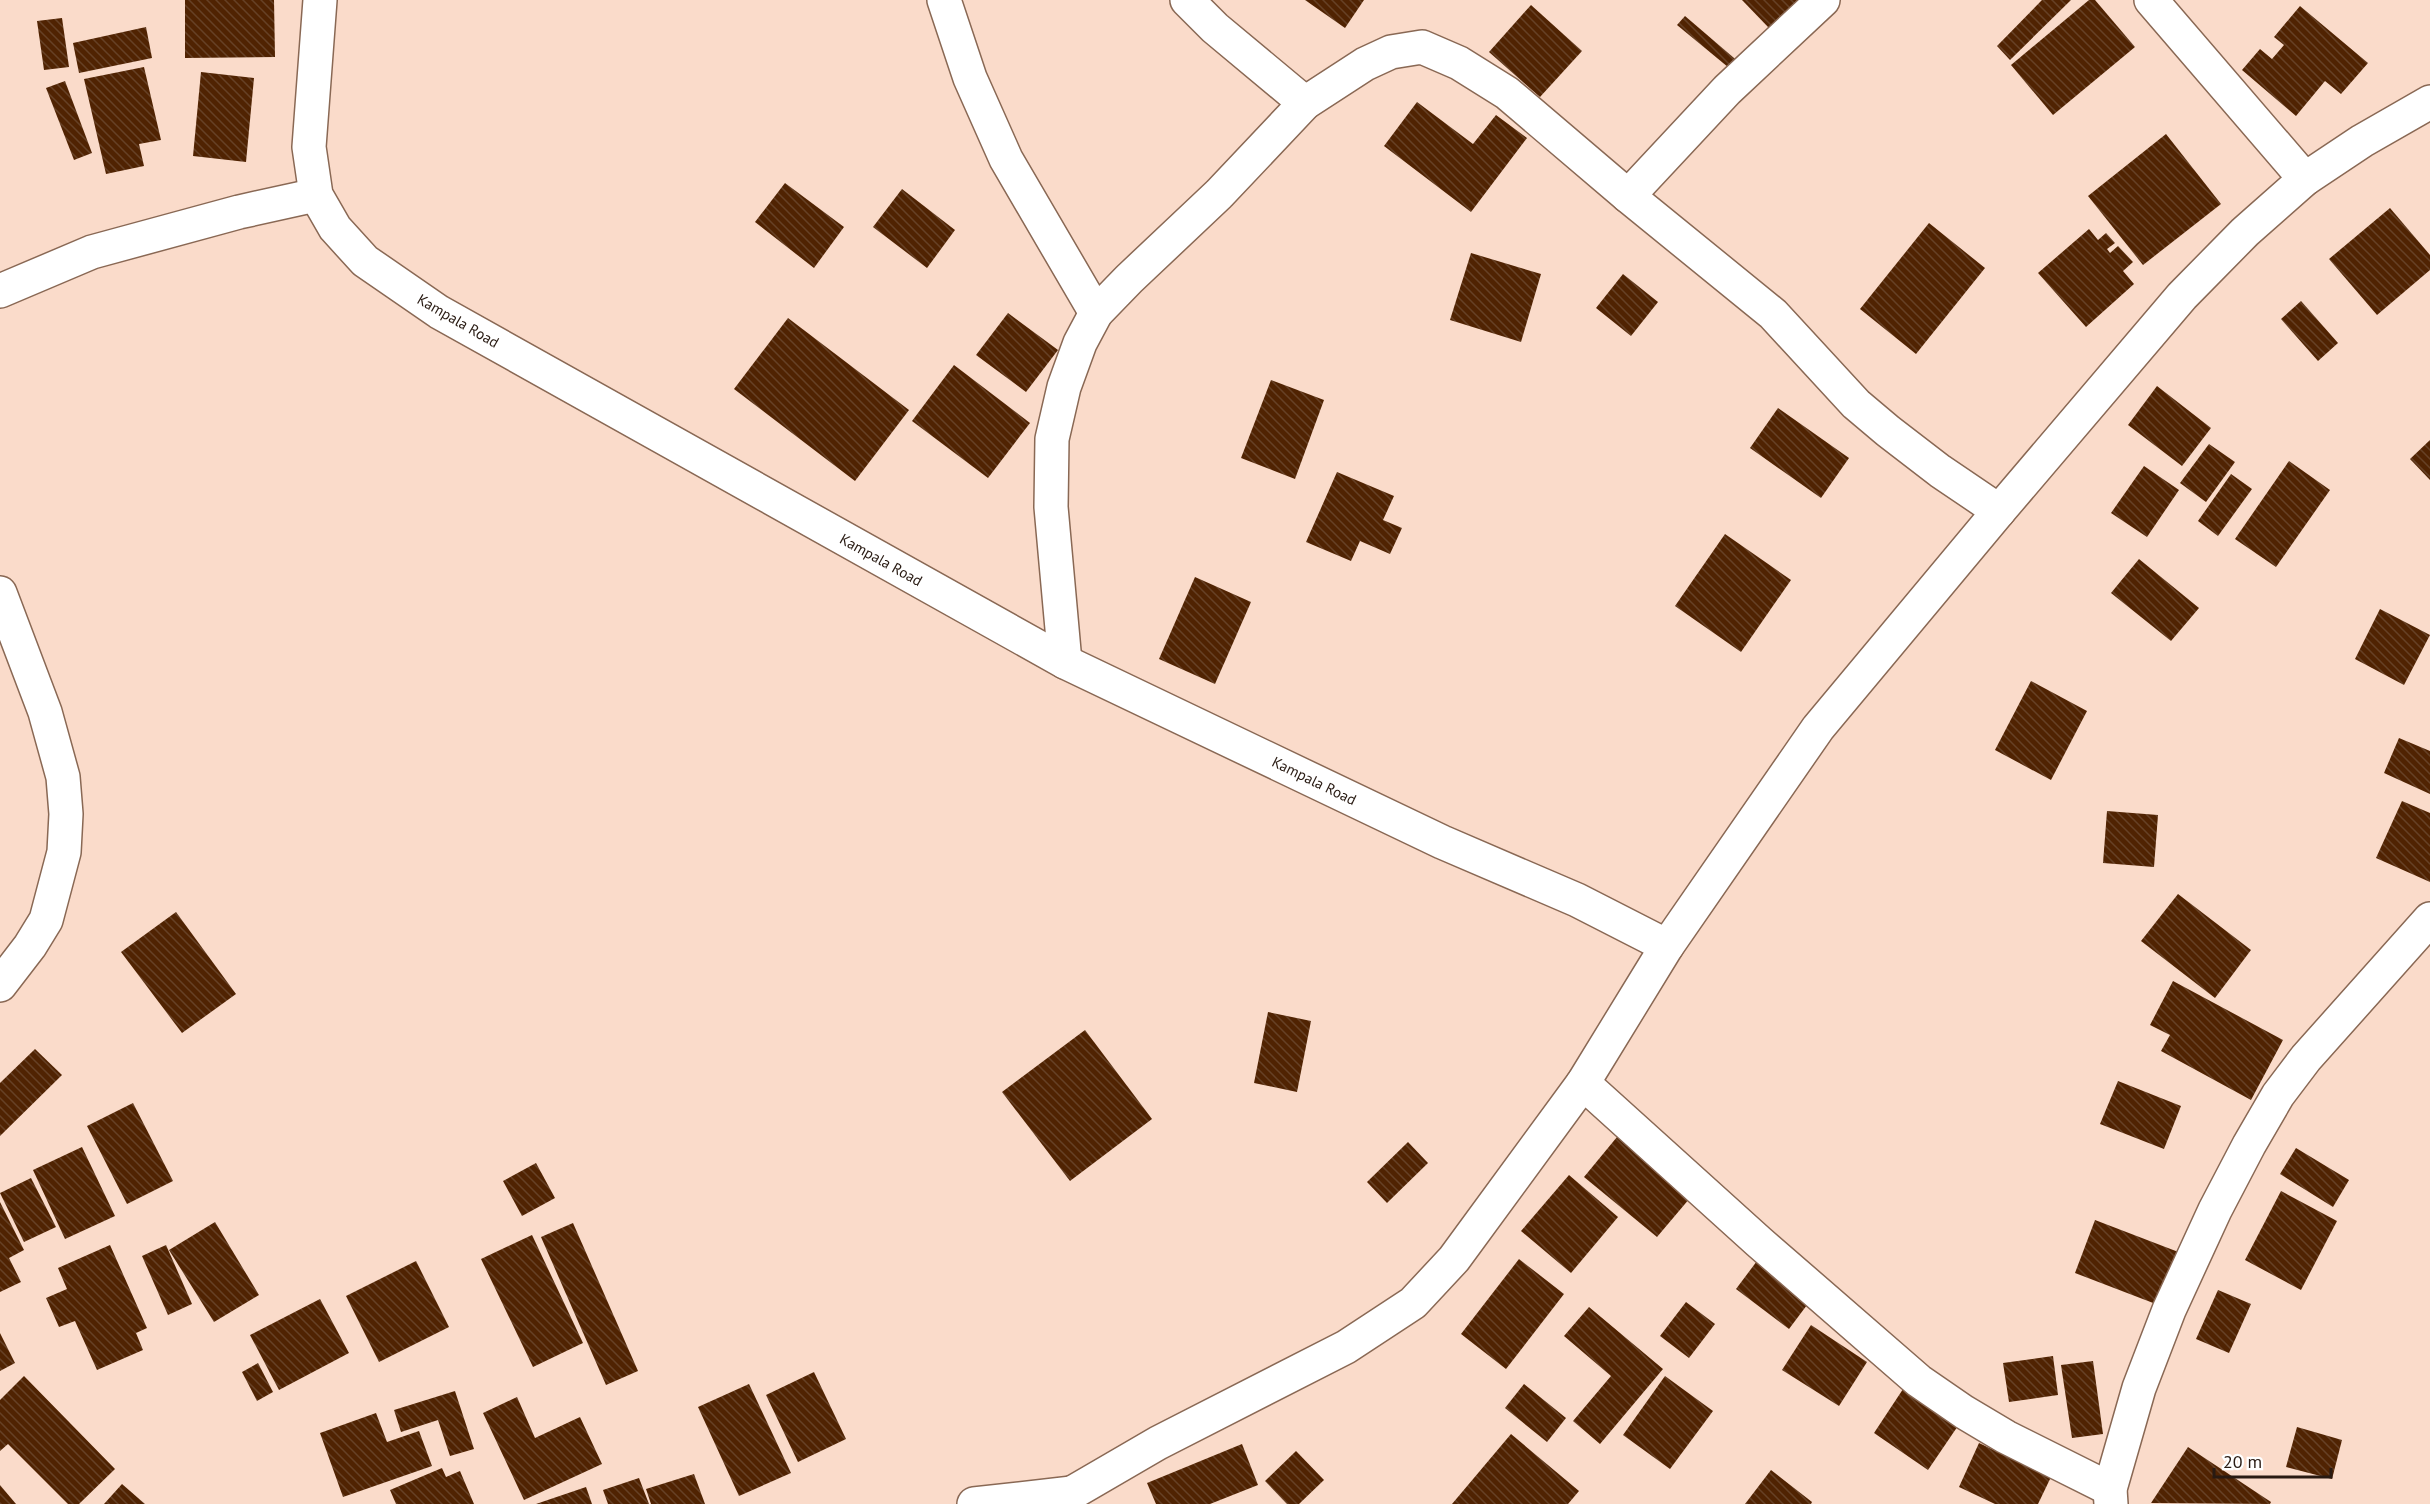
<svg xmlns="http://www.w3.org/2000/svg" width="2430" height="1504" font-family="'PT Sans',sans-serif">
  <style>
    .building { fill: url(#building-back-hatch) }
    .lines { fill: none; stroke-linecap: round; stroke-linejoin: round }
    .minor-casing { stroke: #896854; stroke-width: 36 }
    .minor { stroke: #fff; stroke-width: 33 }
    .labels { text-anchor: middle; stroke-width: 6; stroke-linejoin: round; paint-order: stroke }
    .street-label { font-size: 15px; fill: #281a12; stroke: #fff }
  </style>
  <defs>
    <pattern id="building-back-hatch" width="6" height="6" patternUnits="userSpaceOnUse" patternTransform="scale(1.5)"><rect width="6" height="6" fill="#502302"/><path d="M-1 5l2 2M0 0l6 6M5-1l2 2" fill="none" stroke="#664126"/></pattern>
  </defs>
  <rect width="100%" height="100%" fill="#fadbca"/>
  <g class="building">
    <path d="M185 0H274L275 57 185 58Z"/>
    <path d="M1305 0H1364L1345 28Z"/>
    <path d="M1742 0H1798L1769 28Z"/>
    <path d="M2042 0H2071L2010 60 1997 46Z"/>
    <path d="M2089 0H2095L2135 47 2053 115 2011 65Z"/>
    <path d="M1531 5 1582 51 1540 97 1489 52Z"/>
    <path d="M2300 6 2368 63 2341 94 2325 81 2296 116 2242 70 2260 49 2272 59 2284 45 2274 37Z"/>
    <path d="M1685 16 1741 64 1734 72 1677 25Z"/>
    <path d="M62 18 69 67 44 70 37 21Z"/>
    <path d="M146 27 152 58 79 73 73 43Z"/>
    <path d="M144 67 161 140 139 144 144 166 106 174 84 79Z"/>
    <path d="M201 72 254 78 246 162 193 156Z"/>
    <path d="M65 81 92 153 74 160 46 88Z"/>
    <path d="M1417 102 1473 144 1496 115 1527 138 1471 212 1384 146Z"/>
    <path d="M2166 134 2221 204 2143 265 2088 196Z"/>
    <path d="M785 183 844 227 814 268 755 222Z"/>
    <path d="M902 189 955 230 927 268 873 227Z"/>
    <path d="M2390 208 2430 255V270L2377 315 2329 259Z"/>
    <path d="M1929 223 1985 268 1916 354 1860 309Z"/>
    <path d="M2089 229 2098 240 2106 233 2115 243 2107 249 2110 253 2118 246 2133 262 2123 271 2134 284 2086 327 2038 273Z"/>
    <path d="M1471 253 1541 274 1521 342 1450 320Z"/>
    <path d="M1623 274 1658 302 1631 336 1596 308Z"/>
    <path d="M2301 301 2338 343 2318 361 2281 319Z"/>
    <path d="M1008 313 1058 350 1026 392 976 355Z"/>
    <path d="M788 318 909 410 855 481 734 389Z"/>
    <path d="M954 365 1030 423 988 478 912 421Z"/>
    <path d="M1271 380 1324 400 1295 479 1241 458Z"/>
    <path d="M2157 386 2211 428 2182 466 2128 425Z"/>
    <path d="M1778 408 1849 458 1821 498 1750 448Z"/>
    <path d="M2430 440V480L2410 459Z"/>
    <path d="M2209 444 2235 462 2206 502 2180 483Z"/>
    <path d="M2289 461 2330 490 2276 567 2235 539Z"/>
    <path d="M2144 466 2179 490 2147 537 2111 513Z"/>
    <path d="M1337 472 1394 496 1383 520 1402 528 1390 554 1360 541 1351 561 1306 542Z"/>
    <path d="M2231 474 2252 489 2218 536 2198 521Z"/>
    <path d="M1725 534 1791 580 1741 652 1675 606Z"/>
    <path d="M2139 559 2199 608 2171 641 2111 593Z"/>
    <path d="M1195 577 1251 602 1215 684 1159 659Z"/>
    <path d="M2380 609 2430 635 2404 685 2355 659Z"/>
    <path d="M2031 681 2087 711 2051 780 1995 750Z"/>
    <path d="M2399 738 2430 751V794L2384 773Z"/>
    <path d="M2402 801 2430 813V882L2376 858Z"/>
    <path d="M2107 811 2158 815 2154 867 2103 863Z"/>
    <path d="M2178 894 2251 950 2215 998 2141 941Z"/>
    <path d="M176 912 236 994 182 1033 121 952Z"/>
    <path d="M2173 981 2283 1040 2251 1100 2161 1051 2170 1035 2150 1025Z"/>
    <path d="M1268 1012 1311 1021 1297 1092 1254 1083Z"/>
    <path d="M1085 1030 1152 1119 1070 1181 1002 1092Z"/>
    <path d="M35 1049 62 1075 0 1136V1083Z"/>
    <path d="M2118 1081 2181 1106 2164 1149 2100 1124Z"/>
    <path d="M133 1103 173 1181 127 1204 87 1126Z"/>
    <path d="M1617 1137 1690 1198 1657 1237 1584 1177Z"/>
    <path d="M1408 1142 1428 1163 1387 1203 1367 1182Z"/>
    <path d="M82 1147 115 1216 65 1239 33 1170Z"/>
    <path d="M2296 1148 2349 1180 2333 1207 2280 1174Z"/>
    <path d="M536 1163 555 1198 522 1216 503 1181Z"/>
    <path d="M1569 1175 1618 1217 1571 1273 1521 1231Z"/>
    <path d="M31 1178 56 1227 24 1242 0 1193Z"/>
    <path d="M2281 1191 2337 1221 2301 1290 2245 1260Z"/>
    <path d="M0 1202 24 1250 9 1258 21 1282 0 1292Z"/>
    <path d="M2095 1220 2181 1253 2161 1306 2075 1273Z"/>
    <path d="M215 1222 259 1295 214 1322 169 1250Z"/>
    <path d="M573 1223 638 1371 606 1385 541 1237Z"/>
    <path d="M532 1235 583 1343 533 1367 481 1259Z"/>
    <path d="M110 1245 147 1328 136 1333 143 1350 97 1370 75 1321 59 1327 46 1298 67 1289 58 1268Z"/>
    <path d="M166 1245 192 1304 168 1315 142 1256Z"/>
    <path d="M1519 1259 1564 1294 1506 1369 1461 1334Z"/>
    <path d="M416 1261 449 1327 379 1362 346 1296Z"/>
    <path d="M1757 1261 1810 1301 1789 1329 1736 1289Z"/>
    <path d="M2218 1290 2251 1304 2229 1353 2196 1339Z"/>
    <path d="M320 1299 349 1353 279 1390 250 1335Z"/>
    <path d="M1686 1302 1715 1324 1689 1358 1660 1336Z"/>
    <path d="M1589 1307 1663 1369 1600 1444 1573 1421 1611 1376 1564 1336Z"/>
    <path d="M1811 1325 1867 1362 1839 1406 1782 1370Z"/>
    <path d="M0 1333 15 1363 0 1371Z"/>
    <path d="M2053 1356 2058 1395 2009 1402 2003 1363Z"/>
    <path d="M2093 1361 2103 1434 2072 1438 2061 1365Z"/>
    <path d="M258 1363 273 1392 257 1401 242 1372Z"/>
    <path d="M814 1372 846 1439 798 1462 766 1395Z"/>
    <path d="M24 1376 115 1469 79 1504H68L8 1444 0 1451V1400Z"/>
    <path d="M1665 1376 1713 1411 1670 1469 1623 1435Z"/>
    <path d="M1909 1380 1964 1417 1928 1470 1874 1433Z"/>
    <path d="M749 1384 791 1473 739 1496 698 1407Z"/>
    <path d="M1524 1384 1566 1418 1547 1442 1505 1408Z"/>
    <path d="M455 1391 474 1449 450 1456 438 1420 401 1432 394 1410Z"/>
    <path d="M517 1397 535 1438 580 1417 602 1464 524 1500 483 1413Z"/>
    <path d="M376 1413 387 1442 419 1431 432 1466 343 1497 320 1433Z"/>
    <path d="M2297 1427 2342 1440 2332 1479 2286 1467Z"/>
    <path d="M1511 1434 1579 1491 1568 1504H1452Z"/>
    <path d="M1979 1443 2051 1477 2038 1504H1995L1959 1487Z"/>
    <path d="M1242 1444 1258 1485 1210 1504H1156L1147 1483Z"/>
    <path d="M2188 1447 2271 1502 2270 1504 2151 1503Z"/>
    <path d="M1296 1451 1324 1480 1299 1504H1287L1265 1481Z"/>
    <path d="M442 1468 446 1477 460 1471 474 1504H396L390 1490Z"/>
    <path d="M1771 1470 1812 1502 1811 1504H1745Z"/>
    <path d="M694 1474 705 1504H651L646 1489Z"/>
    <path d="M639 1478 649 1504H608L603 1490Z"/>
    <path d="M122 1484 145 1504H104Z"/>
    <path d="M0 1485 16 1504H0Z"/>
    <path d="M586 1487 592 1504H536Z"/>
  </g>
  <g class="lines">
    <g class="minor-casing">
      <g id="minor">
        <path d="M320 0 309 147 316 195 335 228 365 261 439 312 1065 662 1442 842 1577 900 1667 946"/>
        <path d="M944 0 970 78 1006 159 1096 313"/>
        <path d="M1187 0 1215 28 1305 103"/>
        <path d="M2151 0 2305 179"/>
        <path d="M1628 196 1727 90 1823 0"/>
        <path d="M0 291 92 252 239 212 316 195"/>
        <path d="M0 593 45 712 63 777 66 814 64 852 46 920 30 946 0 985"/>
        <path d="M1065 662 1051 507 1052 439 1064 387 1080 343 1096 313 1129 279 1219 194 1305 103 1365 64 1391 52 1422 47 1459 63 1507 93 1628 196 1773 314 1856 404 1888 431 1940 471 1999 511"/>
        <path d="M1583 1083 1759 1242 1919 1381 1964 1412 2006 1437 2110 1489"/>
        <path d="M974 1504 1072 1493"/>
        <path d="M1058 1504 1072 1493 1158 1443 1346 1347 1413 1303 1454 1259 1583 1083 1667 946 1818 728 1999 511 2182 296 2245 232 2305 179 2362 141 2430 102"/>
        <path d="M2111 1504 2110 1489 2139 1388 2169 1310 2215 1210 2249 1145 2278 1095 2306 1058 2430 919"/>
      </g>
    </g>
    <use href="#minor" class="minor"/>
  </g>
  <g class="labels">
    <g class="street-label">
      <text transform="translate(458 321) rotate(30)" y="5">Kampala Road</text>
      <text transform="translate(881 560) rotate(29)" y="5">Kampala Road</text>
      <text transform="translate(1314 781) rotate(26)" y="5">Kampala Road</text>
    </g>
  </g>
  <path d="M2214 1468v9h117v-9" fill="none" stroke="#281a12" stroke-width="3"/>
  <text x="2223" y="1468" font-size="18" fill="#281a12" stroke="#ffffff" stroke-width="4.5" paint-order="stroke">20 m</text>
</svg>
